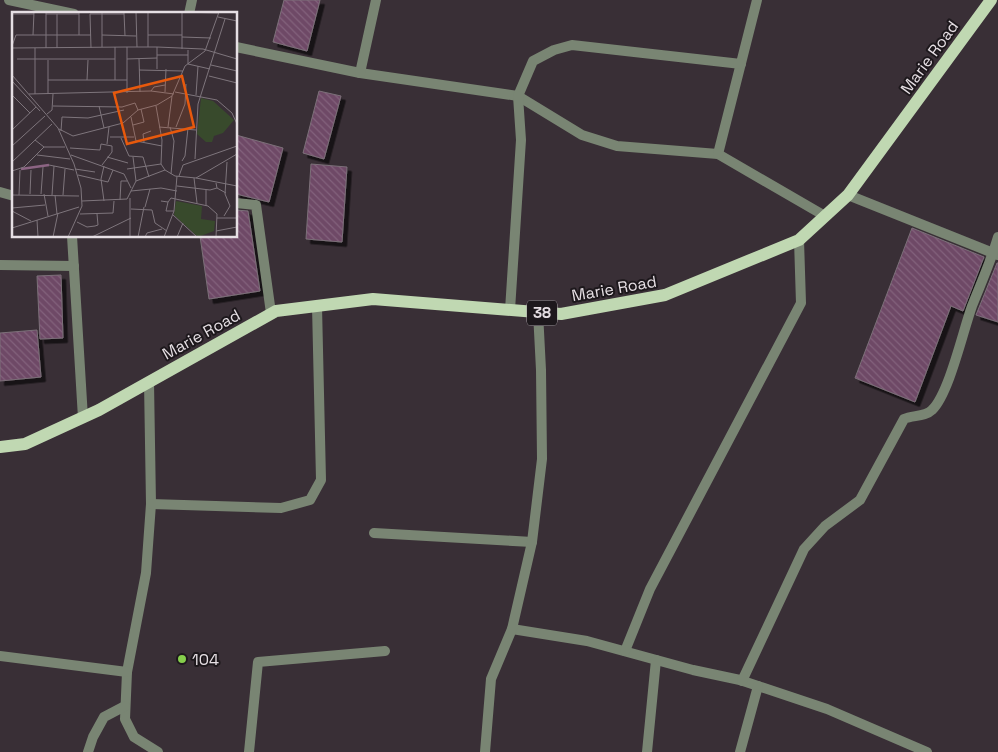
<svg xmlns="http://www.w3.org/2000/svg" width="998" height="752" font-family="'Space Grotesk',sans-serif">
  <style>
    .building { fill: url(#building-back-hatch); stroke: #7c7079; filter: url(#shadow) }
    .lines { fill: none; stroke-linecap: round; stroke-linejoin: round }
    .minor { stroke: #798573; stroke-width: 10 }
    .primary { stroke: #c0d8b2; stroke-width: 12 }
    .poi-dot { fill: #86cf4c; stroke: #1d181c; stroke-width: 2 }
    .labels { text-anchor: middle; stroke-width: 4; stroke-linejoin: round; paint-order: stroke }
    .shield { fill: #1d181c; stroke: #aaa3a8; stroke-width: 1 }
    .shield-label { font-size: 15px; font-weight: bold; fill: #e6dfe4 }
    .street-label { font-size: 16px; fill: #e6dfe4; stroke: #1d181c }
    .poi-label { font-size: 16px; fill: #e6dfe4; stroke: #1d181c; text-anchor: start }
    .inset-river { fill: none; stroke: #8c6483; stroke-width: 2.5 }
    .inset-road { fill: none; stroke: #7e757c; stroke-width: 1 }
    .view { fill: #e8590c; fill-opacity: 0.15; stroke: #e8590c; stroke-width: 2.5 }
    .inset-edge { fill: none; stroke: #e6dfe4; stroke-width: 2.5 }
  </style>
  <defs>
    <pattern id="building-back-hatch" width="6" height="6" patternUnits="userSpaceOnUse" patternTransform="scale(1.25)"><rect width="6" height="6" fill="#6e4866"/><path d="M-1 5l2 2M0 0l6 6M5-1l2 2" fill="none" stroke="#83627c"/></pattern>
    <filter id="shadow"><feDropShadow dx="4.5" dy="4.5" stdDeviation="0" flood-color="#0009"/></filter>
  </defs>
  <rect width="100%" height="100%" fill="#392f36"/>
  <g class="building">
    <path d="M284 0H320L307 51 273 42Z"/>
    <path d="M319 91 341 96 324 159 303 153Z"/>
    <path d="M236 135 283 148 269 202 236 194Z"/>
    <path d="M311 164 347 167 342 242 306 239Z"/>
    <path d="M236 210 248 211 260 291 209 299 200 236H236Z"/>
    <path d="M912 228 984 257 963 311 951 306 915 402 855 378Z"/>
    <path d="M997 263H998V322L976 315Z"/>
    <path d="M61 275 63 338 40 339 37 276Z"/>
    <path d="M37 330 41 377 0 381V333Z"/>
  </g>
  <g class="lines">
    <g class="minor">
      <path d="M9 0 74 14"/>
      <path d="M189 14 192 0"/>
      <path d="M236 47 360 73 518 96 582 135 617 146 718 154 825 216"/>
      <path d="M360 73 376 0"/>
      <path d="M718 154 757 0"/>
      <path d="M0 192 14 196"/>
      <path d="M848 195 998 255"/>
      <path d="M236 203 256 205 271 313"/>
      <path d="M72 236 83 418"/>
      <path d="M0 265 74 266"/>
      <path d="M510 310 521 140 518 96 533 61 554 50 572 45 741 64"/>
      <path d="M149 382 151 504 146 573 127 672 125 719 134 737 158 752"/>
      <path d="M151 504 281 508 310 500 321 480 317 306"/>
      <path d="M374 533 532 542"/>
      <path d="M512 629 587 641 693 670 740 680 827 709 927 752"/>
      <path d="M625 651 650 589 801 303 799 240"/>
      <path d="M0 656 127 672"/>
      <path d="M742 681 804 549 825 526 860 500 904 419C912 415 925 417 932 410 949 394 963 331 972 306 981 283 991 261 998 237"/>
      <path d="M88 752 93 737 104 717 125 706"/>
      <path d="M249 752 258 662 385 651"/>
      <path d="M485 752 491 679 512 629 532 542 542 459 541 370 538 312"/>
      <path d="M647 752 656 660"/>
      <path d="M740 752 758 686"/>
    </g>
    <path class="primary" d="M0 447 25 444 99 410 276 311 373 299 561 314 665 295 799 240 848 195 991 0"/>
  </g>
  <circle class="poi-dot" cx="182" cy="659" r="5"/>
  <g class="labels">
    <rect class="shield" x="527" y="300.5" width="30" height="25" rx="4"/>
    <g class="shield-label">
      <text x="542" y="318">38</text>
    </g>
    <g class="street-label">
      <text transform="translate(929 57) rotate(-54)" y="6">Marie Road</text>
      <text transform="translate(614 288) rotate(-10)" y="6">Marie Road</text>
      <text transform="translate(201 334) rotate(-29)" y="6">Marie Road</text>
    </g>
    <g class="poi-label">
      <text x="192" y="665">104</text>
    </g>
  </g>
  <g transform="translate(12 12)">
    <rect width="225" height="225" fill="#392f36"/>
    <path d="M189 86 201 89 222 108 211 121 202 124 200 130H194L185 122ZM164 189 190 194 189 207 203 209 202 219 186 225 162 203Z" fill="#384a2c"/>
    <path class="inset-river" d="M9 157 37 153"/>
    <path class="inset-road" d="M124 0 125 35M136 0V35M67 1V23M90 1V35M112 1 113 24M0 2H22M34 2H67M45 2V36M206 5 225 9M21 23 22 0M90 23 124 24M136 23H170M170 25 199 26M0 34 4 23H79M103 35V68M145 35 191 37 225 47M0 36 115 35M34 36V0M79 36 78 2H112M170 37V0L207 1M176 38V52L198 57M145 43H176M5 47H103M115 47 145 46M127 47 128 80M199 53 225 59M127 58 171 59M0 63 46 116 62 152 69 176 70 194 56 225M197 64 225 71M36 68H115M75 68 76 48M0 69 28 99M139 79 142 75 153 73M153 80 154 57M163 80 205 88 220 101 225 112M115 81V35H145V57M17 82 139 79 162 82M23 82V36M36 82V48M0 83 18 101M184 83 186 54M41 94 110 95 123 91 126 98M87 94 92 116M144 94 150 128 149 152 153 158M35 102 40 98 41 82M119 105 124 129 150 134M121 113 132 110 129 97M147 115 184 118M156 115 160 84M158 115 162 129 159 162M164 115 173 92 174 72M47 117 61 124M0 118 24 95M49 119 50 105 76 106 112 98M61 124 111 111 126 98 145 93 160 84 173 54 193 39 207 0M98 125H122M109 126 117 144 131 145 137 165M23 128 32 135H53M132 130 131 122 139 119M95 132 97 115M0 134 33 104M58 136 88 138 89 132 100 134V140L90 153M25 143 58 147M59 143 112 162 119 176M95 145 116 151M121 145 124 169M183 147 186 92 213 7M170 149 173 144 176 116M0 150 40 112M37 153 62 158M63 157 83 160M115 157 149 152M0 159 12 155 32 135M66 163 96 170 101 158M167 164 171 153 225 134M182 166 185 191M184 166 225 174M204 171 205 176 214 181M165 174 198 178 205 176M119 179 149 176 165 179M18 182 19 158M29 182 31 155M32 182 36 204M0 183 67 184M7 183 8 158M40 183 42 154M43 183 45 202M51 183 53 157M108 188 109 169H115M70 189 115 187 124 169 153 158 163 164 184 166 225 142M92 189 89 167 92 154M149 189 156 190 159 186 196 194 205 202 204 225M156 190 154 199H162M194 194V178M133 195 138 177M0 196 33 193M119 197 140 198 143 211 155 219M0 199 19 209M68 202 101 201 102 189M161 203 185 225M212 204 218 194 213 182 215 150M205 206H225M25 208 26 225M65 210 75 215 83 214 86 213 85 202M0 216 67 195M204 219 225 215M41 225 46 201M80 225 119 206M118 225V186M126 225 132 195M133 225 135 221 150 217M152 225 162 199 165 164M165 225 171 211"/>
    <path class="view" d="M170 64 182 115 115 132 102 81Z"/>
    <rect width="225" height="225" class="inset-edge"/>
  </g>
</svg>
